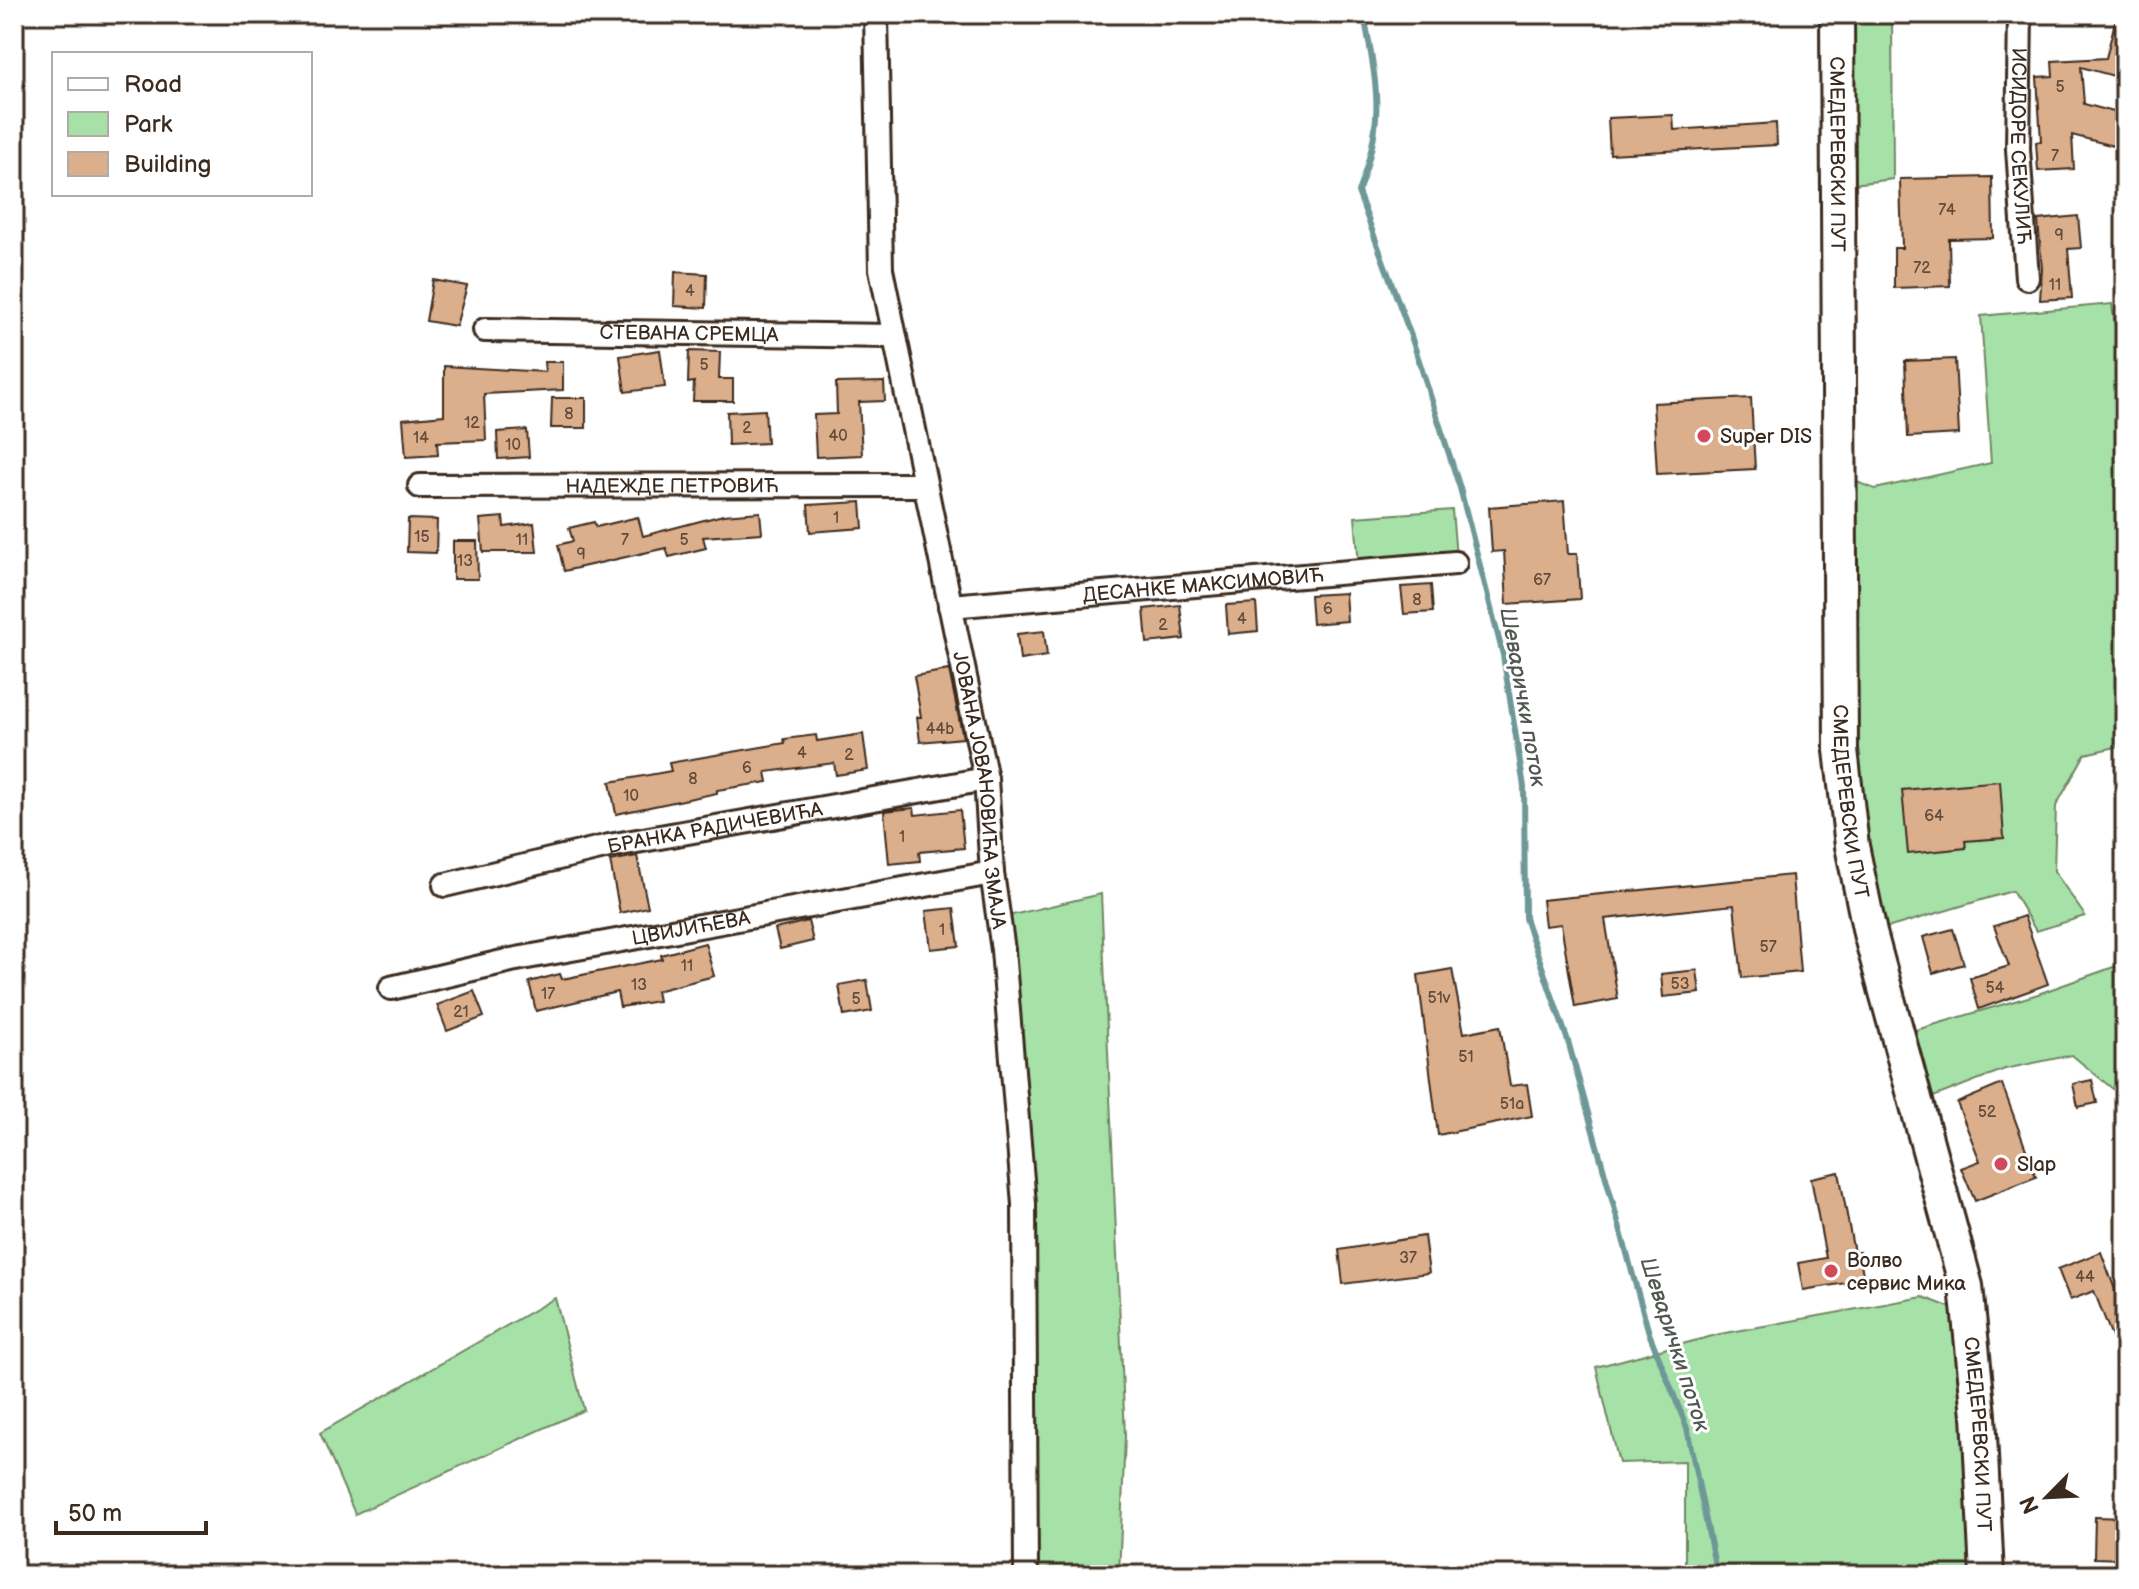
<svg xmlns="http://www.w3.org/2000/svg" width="2139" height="1589" font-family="'Balsamiq Sans',sans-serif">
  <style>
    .green { fill: #a6e2a8; stroke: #708663; stroke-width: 2 }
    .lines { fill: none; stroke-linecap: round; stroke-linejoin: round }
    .stream { stroke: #6e9897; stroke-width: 6 }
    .building { fill: #dbae8c; stroke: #3b2a1e; stroke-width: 2 }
    .street-casing { stroke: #3b2a1e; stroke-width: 28 }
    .secondary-casing { stroke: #3b2a1e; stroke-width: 38 }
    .street { stroke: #fff; stroke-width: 22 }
    .secondary { stroke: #fff; stroke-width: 32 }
    .poi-dot { fill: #d1495b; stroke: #fff; stroke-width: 3 }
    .labels { text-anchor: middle; stroke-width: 6; stroke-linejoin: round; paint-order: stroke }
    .number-label { font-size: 16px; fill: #634b3a }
    .street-label { font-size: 20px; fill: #3b2a1e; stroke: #fff }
    .poi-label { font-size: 20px; fill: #3b2a1e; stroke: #fff; text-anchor: start }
    .water-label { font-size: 22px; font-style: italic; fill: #505850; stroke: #fff }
  </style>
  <rect width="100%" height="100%" fill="#fff"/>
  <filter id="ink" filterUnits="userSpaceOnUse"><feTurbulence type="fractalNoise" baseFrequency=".0125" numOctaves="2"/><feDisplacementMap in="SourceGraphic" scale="16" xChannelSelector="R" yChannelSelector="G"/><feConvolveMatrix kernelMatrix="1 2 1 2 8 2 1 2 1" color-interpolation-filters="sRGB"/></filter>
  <g filter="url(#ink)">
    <g class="green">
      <path d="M1850 14H1892L1893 179 1852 184Z"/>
      <path d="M2112 304 2125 400 2121 609 2125 616V745L2085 754 2056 806 2054 871 2085 916 2036 931 2012 891 1870 933 1859 883 1841 476 1875 489 1991 463 1981 316Z"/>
      <path d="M1452 510 1456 557 1359 565 1355 517Z"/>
      <path d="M1101 894 1125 1436 1119 1575H1025L1000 918Z"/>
      <path d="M2125 963V1114L2119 1094 2072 1055 2005 1069 1918 1103 1899 1035 2035 995Z"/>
      <path d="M1923 1297 1970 1315 1987 1575H1685V1461L1619 1463 1596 1367 1720 1334Z"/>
      <path d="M555 1298 584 1410 355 1514 320 1433Z"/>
    </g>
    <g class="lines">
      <path class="stream" d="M1364 14C1377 88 1386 119 1358 192L1411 336 1460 488 1503 655 1524 787 1525 918 1568 1041 1649 1333 1687 1428 1717 1575"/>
    </g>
    <g class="building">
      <path d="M2117 14H2125V79L2081 67 2084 104 2125 115V149L2072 135 2074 169 2038 171 2036 142 2041 141 2037 77 2053 76 2052 61 2106 58Z"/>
      <path d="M1673 115 1674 130 1776 123 1777 145 1610 154 1608 118Z"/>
      <path d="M1992 177 1993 238 1949 239 1950 286 1894 288V248H1902L1900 179Z"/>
      <path d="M2078 216 2081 248 2068 249 2072 298 2040 300 2042 269 2038 220Z"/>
      <path d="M675 272 707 274 706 308 674 306Z"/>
      <path d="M433 280 467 286 456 326 426 321Z"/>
      <path d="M660 350 665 387 625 392 620 356Z"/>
      <path d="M689 351 720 352 719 379H733V401H693L694 382 688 383Z"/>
      <path d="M1955 359 1959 434 1908 437 1905 361Z"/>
      <path d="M544 362H563V390L484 394 486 440 437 442 438 455 406 457 403 419 444 415V366L545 372Z"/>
      <path d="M884 382 885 401 859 402 862 455 816 457 814 415 837 414 836 383Z"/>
      <path d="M552 398H586V428H551Z"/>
      <path d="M1751 398 1755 469 1657 474 1653 403Z"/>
      <path d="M765 410 767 443 728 445 727 412Z"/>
      <path d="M527 430 529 457 498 459 497 432Z"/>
      <path d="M1564 501 1568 554H1577L1580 599 1507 604 1504 551 1492 552 1489 507Z"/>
      <path d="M861 502 863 528 810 532 808 505Z"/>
      <path d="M760 512 762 533 703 537 706 548 669 557 666 548 564 571 558 545 573 541 569 528 594 522 596 527 638 517 643 536 723 515Z"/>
      <path d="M503 517 504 527 534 523 537 552H483L480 519Z"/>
      <path d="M408 519 437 520 436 553 407 552Z"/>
      <path d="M453 541H477L478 579H453Z"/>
      <path d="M1431 585 1433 612 1404 614 1401 587Z"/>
      <path d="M1345 593 1347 621 1312 624 1310 595Z"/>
      <path d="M1256 603 1258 631 1228 634 1226 605Z"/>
      <path d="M1180 605 1184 639 1147 643 1144 609Z"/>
      <path d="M1044 631 1047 656 1020 660 1017 634Z"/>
      <path d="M949 670 963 738 920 742 917 717H921L914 676Z"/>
      <path d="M863 734 868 770 836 775 834 763 766 772 768 782 717 790V793L616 814 610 782 671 771 669 763 785 743 784 739 816 735 817 741Z"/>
      <path d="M2000 781 2004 838 1965 841 1966 848 1908 854 1902 790Z"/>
      <path d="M914 808 915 815 960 810 964 848 919 852 920 861 889 864 884 811Z"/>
      <path d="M637 856 648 907 620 913 610 861Z"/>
      <path d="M1792 875 1800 972 1742 978 1734 905 1605 919 1618 999 1575 1007 1561 924 1545 926 1542 900Z"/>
      <path d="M954 908 959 946 931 949 926 911Z"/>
      <path d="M2024 916 2048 984 1979 1009 1970 978 2009 966 1994 926Z"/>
      <path d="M808 921 813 941 780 949 775 929Z"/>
      <path d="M1953 929 1964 964 1933 973 1923 937Z"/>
      <path d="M705 943 714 976 656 991 658 1001 620 1007 617 992 536 1011 529 982 560 974 562 979 662 959 661 955Z"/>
      <path d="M1452 969 1464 1033 1500 1026 1510 1086 1527 1084 1532 1116 1438 1135 1418 975Z"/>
      <path d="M1697 970 1700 993 1663 997 1661 974Z"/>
      <path d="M867 980 872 1011 844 1016 839 985Z"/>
      <path d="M474 991 484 1017 447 1031 437 1005Z"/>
      <path d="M2092 1080 2097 1103 2078 1107 2073 1084Z"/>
      <path d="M2002 1084 2036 1177 1975 1201 1961 1168 1980 1161 1957 1103Z"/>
      <path d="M1839 1172 1854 1253 1859 1252 1864 1280 1803 1290 1798 1263 1826 1258 1811 1178Z"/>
      <path d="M1424 1236 1429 1273 1343 1284 1339 1250Z"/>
      <path d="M2101 1252 2119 1300 2125 1297V1370L2094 1291 2070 1300 2058 1269Z"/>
      <path d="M2095 1517 2125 1518V1559L2094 1558Z"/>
    </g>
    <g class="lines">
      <g class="street-casing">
        <g id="street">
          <path id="s1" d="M876 14 881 269 986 779 992 873 1003 950 1024 1204 1026 1575"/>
          <path id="s2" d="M2020 14 2018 149 2027 278"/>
          <path id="s3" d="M485 330 893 336"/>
          <path id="s4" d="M420 486 924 485"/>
          <path id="s5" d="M950 606 1455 563"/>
          <path id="s6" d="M445 885 609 846 986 779"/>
          <path id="s7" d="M391 988 511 960 992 873"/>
        </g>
      </g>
      <g class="secondary-casing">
        <g id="secondary">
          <path id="s8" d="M1837 14 1841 750 1852 846 1870 933 1966 1286 1979 1415 1987 1575"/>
        </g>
      </g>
      <use href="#street" class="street"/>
      <use href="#secondary" class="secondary"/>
    </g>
  </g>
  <g class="poi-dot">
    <circle cx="1704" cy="436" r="8"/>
    <circle cx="2001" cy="1164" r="8"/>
    <circle cx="1831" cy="1271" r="8"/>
  </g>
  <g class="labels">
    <g class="number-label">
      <text x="2060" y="92">5</text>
      <text x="2055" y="161">7</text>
      <text x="1947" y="215">74</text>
      <text x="2059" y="240">9</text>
      <text x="1922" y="273">72</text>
      <text x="2055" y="290">11</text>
      <text x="690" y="296">4</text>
      <text x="704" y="370">5</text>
      <text x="569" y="419">8</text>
      <text x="472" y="428">12</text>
      <text x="747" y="433">2</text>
      <text x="838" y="441">40</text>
      <text x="421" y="443">14</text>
      <text x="513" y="450">10</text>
      <text x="836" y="523">1</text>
      <text x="422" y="542">15</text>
      <text x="522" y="545">11</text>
      <text x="625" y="545">7</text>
      <text x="684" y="545">5</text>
      <text x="581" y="559">9</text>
      <text x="465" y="566">13</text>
      <text x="1542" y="585">67</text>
      <text x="1417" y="605">8</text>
      <text x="1328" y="614">6</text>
      <text x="1242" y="624">4</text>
      <text x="1163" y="630">2</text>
      <text x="940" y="734">44b</text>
      <text x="802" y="758">4</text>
      <text x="849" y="760">2</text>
      <text x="747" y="773">6</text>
      <text x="693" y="784">8</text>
      <text x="631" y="801">10</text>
      <text x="1934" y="821">64</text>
      <text x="902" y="842">1</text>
      <text x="942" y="935">1</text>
      <text x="1768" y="952">57</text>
      <text x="687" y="971">11</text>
      <text x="1680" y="989">53</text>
      <text x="639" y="990">13</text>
      <text x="1995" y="993">54</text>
      <text x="548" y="999">17</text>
      <text x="1439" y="1003">51v</text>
      <text x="856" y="1004">5</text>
      <text x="461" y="1017">21</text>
      <text x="1466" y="1062">51</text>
      <text x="1512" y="1109">51a</text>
      <text x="1987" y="1117">52</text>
      <text x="1408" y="1263">37</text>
      <text x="2085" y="1282">44</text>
    </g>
    <g class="street-label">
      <text dy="7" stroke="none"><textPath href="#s2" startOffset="132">ИСИДОРЕ СЕКУЛИЋ</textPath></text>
      <text dy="7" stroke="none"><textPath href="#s8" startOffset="140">СМЕДЕРЕВСКИ ПУТ</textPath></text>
      <text dy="7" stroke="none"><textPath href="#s3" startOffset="204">СТЕВАНА СРЕМЦА</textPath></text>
      <text dy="7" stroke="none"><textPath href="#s4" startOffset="252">НАДЕЖДЕ ПЕТРОВИЋ</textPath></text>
      <text dy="7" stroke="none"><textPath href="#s5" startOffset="254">ДЕСАНКЕ МАКСИМОВИЋ</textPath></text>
      <text dy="7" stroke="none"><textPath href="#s1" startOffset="786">ЈОВАНА ЈОВАНОВИЋА ЗМАЈА</textPath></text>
      <text dy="7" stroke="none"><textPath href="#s8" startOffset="788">СМЕДЕРЕВСКИ ПУТ</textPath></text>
      <text dy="7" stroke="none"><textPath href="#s6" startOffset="276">БРАНКА РАДИЧЕВИЋА</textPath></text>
      <text dy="7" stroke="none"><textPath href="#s7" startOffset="306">ЦВИЈИЋЕВА</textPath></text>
      <text dy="7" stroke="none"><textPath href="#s8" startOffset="1436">СМЕДЕРЕВСКИ ПУТ</textPath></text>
    </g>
    <g class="poi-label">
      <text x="1720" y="443">Super DIS</text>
      <text x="2017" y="1171">Slap</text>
      <text x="1847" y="1267">Волво<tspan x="1847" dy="23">сервис Мика</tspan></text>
    </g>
    <g class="water-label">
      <text transform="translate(1524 697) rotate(80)" y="8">Шеварички поток</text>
      <text transform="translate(1676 1344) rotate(72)" y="8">Шеварички поток</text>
    </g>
  </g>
  <rect width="2139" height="1589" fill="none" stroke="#fff" stroke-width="48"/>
  <rect x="24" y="24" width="2091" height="1541" fill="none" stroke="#3b2a1e" stroke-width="3" filter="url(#ink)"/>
  <rect x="52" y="52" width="260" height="144" fill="#ffffff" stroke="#b1aaa5" stroke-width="2"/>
  <rect x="68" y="78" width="40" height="12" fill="#ffffff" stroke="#b1aaa5" stroke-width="2"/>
  <text x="124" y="92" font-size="24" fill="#3b2a1e">Road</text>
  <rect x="68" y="112" width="40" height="24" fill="#a6e2a8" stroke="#b1aaa5" stroke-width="2"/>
  <text x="124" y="132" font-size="24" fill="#3b2a1e">Park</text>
  <rect x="68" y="152" width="40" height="24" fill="#dbae8c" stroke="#b1aaa5" stroke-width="2"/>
  <text x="124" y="172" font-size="24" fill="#3b2a1e">Building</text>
  <g transform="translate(2047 1497) rotate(246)" stroke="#ffffff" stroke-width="6" paint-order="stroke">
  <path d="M0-6L14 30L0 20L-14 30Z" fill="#3b2a1e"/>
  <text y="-12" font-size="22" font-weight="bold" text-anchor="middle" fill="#3b2a1e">N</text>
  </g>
  <path d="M56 1521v12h150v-12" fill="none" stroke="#3b2a1e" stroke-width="4"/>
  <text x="68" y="1521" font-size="24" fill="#3b2a1e" stroke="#ffffff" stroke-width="6" paint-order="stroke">50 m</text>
</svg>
